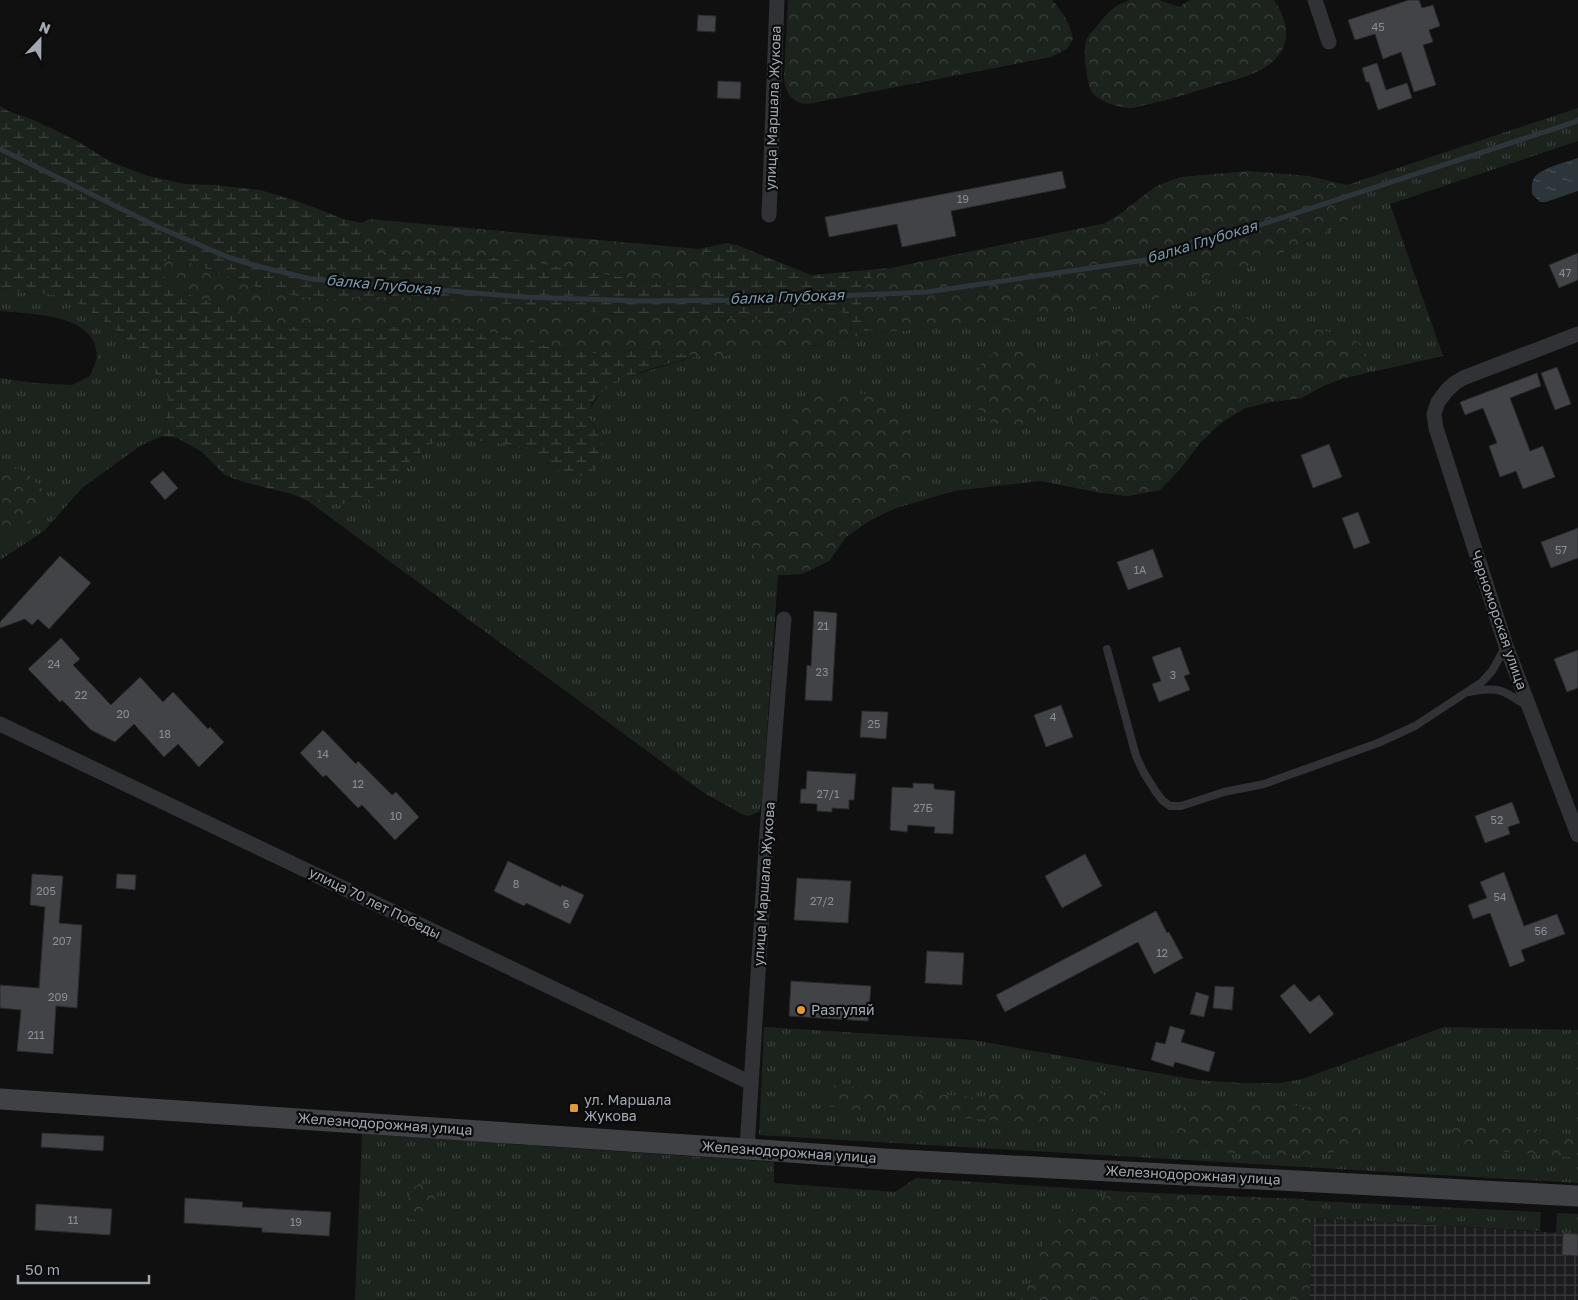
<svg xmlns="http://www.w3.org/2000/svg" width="1578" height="1300" font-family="'Golos Text',sans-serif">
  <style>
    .industrial { fill: url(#industrial-grid) }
    .grass { fill: url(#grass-tufts) }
    .forest { fill: url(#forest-crowns) }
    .wetland { fill: url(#wetland-marsh) }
    .water { fill: url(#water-ripples) }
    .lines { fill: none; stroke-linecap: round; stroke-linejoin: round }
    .stream { stroke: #2c353a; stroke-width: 5 }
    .building { fill: #414347; stroke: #2a2a2d }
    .service { stroke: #313235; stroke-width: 8 }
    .minor { stroke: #313235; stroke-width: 15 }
    .secondary { stroke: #3f4145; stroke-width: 21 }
    .poi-dot { fill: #e29836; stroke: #0b0b0c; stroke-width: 2 }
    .labels { text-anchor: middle; stroke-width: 4.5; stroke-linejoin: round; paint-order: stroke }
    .number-label { font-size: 11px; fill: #8a8f96 }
    .street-label { font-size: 14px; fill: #a2a8b1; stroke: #0b0b0c }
    .poi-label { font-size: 14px; fill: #a2a8b1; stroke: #0b0b0c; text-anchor: start }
    .water-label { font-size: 15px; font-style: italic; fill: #7a98aa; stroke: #0b0b0c }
  </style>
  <defs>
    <pattern id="industrial-grid" width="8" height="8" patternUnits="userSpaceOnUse" patternTransform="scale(1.25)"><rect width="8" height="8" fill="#1c1c1e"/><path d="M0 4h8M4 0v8" fill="none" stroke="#3a3a3c"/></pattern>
    <pattern id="grass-tufts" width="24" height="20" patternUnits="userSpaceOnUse" patternTransform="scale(1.25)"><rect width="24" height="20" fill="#1c231d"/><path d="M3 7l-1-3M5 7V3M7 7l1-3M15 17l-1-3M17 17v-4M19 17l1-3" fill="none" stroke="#3a403b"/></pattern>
    <pattern id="forest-crowns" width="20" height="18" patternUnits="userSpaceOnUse" patternTransform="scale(1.25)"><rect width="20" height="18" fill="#1c231d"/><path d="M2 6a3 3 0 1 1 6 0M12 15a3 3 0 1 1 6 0" fill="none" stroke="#3a403b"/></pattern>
    <pattern id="wetland-marsh" width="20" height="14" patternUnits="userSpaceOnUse" patternTransform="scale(1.25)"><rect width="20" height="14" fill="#1c231d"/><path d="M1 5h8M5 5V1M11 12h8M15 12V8" fill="none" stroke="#3a403b"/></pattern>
    <pattern id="water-ripples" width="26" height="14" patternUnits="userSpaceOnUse" patternTransform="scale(1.25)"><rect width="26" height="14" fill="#2c353a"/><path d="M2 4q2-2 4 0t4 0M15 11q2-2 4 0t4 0" fill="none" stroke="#474f54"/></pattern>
  </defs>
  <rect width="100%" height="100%" fill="#101011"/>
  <path class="industrial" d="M1314 1218 1578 1234V1300H1309Z"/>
  <g class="grass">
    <path d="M1578 108V141L1390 204 1443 356 1344 378 1323 386 1301 398 1270 402 1245 408 1222 422 1200 443 1180 469 1160 490 1127 496 1096 492 1040 481 954 491 893 509 869 521 846 537 829 561 802 574 778 575 762 801 759 812 748 816 742 814 704 793 308 501 341 504 385 489 412 459 431 444 456 438 499 443 529 451 566 475 602 440 590 418V409L601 391 620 380 641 373 697 356H724L753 348 826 345 844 338 888 332 1010 320 1143 303 1181 290 1208 276 1260 263 1319 236 1354 216 1357 203 1347 185Z"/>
    <path d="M0 288 16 292 61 295 81 305 111 326 136 348 150 365 168 393 169 406 162 436 140 446 82 488 44 531 0 560V378L35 383 72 385 90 376C92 370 96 363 97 357 97 313 30 314 0 311Z"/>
    <path d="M764 1027 973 1040 1197 1080 1240 1083H1280L1302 1079 1444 1027 1578 1030V1183L759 1135Z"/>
    <path d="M362 1134 774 1162V1183L895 1192 916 1178 1130 1192 1541 1212 1540 1231 1314 1218 1309 1300H355Z"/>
    <path d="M1557 1213 1578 1214V1234L1556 1233Z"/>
  </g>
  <g class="forest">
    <path d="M788 0H1052C1063 11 1070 24 1073 39L1067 49 1051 57 808 104C792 104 785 92 784 78Z"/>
    <path d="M1130 0H1159L1179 7 1190 0H1274C1285 17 1293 38 1278 56 1262 76 1230 80 1207 88 1186 94 1166 101 1145 105 1140 106 1134 108 1130 108 1119 108 1098 101 1092 92 1087 85 1084 56 1085 47 1087 34 1091 34 1098 25 1108 12 1113 6 1130 0Z"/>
    <path d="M1249 171 1309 176 1347 185 1357 203 1354 216 1319 236 1260 263 1208 276 1181 290 1143 303 1010 320 888 332 871 331 862 322 861 309 866 284 873 275 891 268 1106 223 1121 213 1156 186 1181 177Z"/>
    <path d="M369 219 699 249 711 257 714 268 712 278 698 284 668 285 507 258 381 255 364 248 360 234 362 223Z"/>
    <path d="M167 259H180L265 290 297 296 332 299 360 296 442 298 615 314 762 320 800 310 823 308 845 313 852 321 850 331 844 338 826 345 753 348 724 356H697L649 349 595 353 561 349 464 326 433 323 372 329 291 327 256 318 182 292 166 280 162 268Z"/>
    <path d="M1203 304 1231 306 1249 320 1261 324H1278L1306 327 1351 337 1364 346 1367 360 1363 374 1344 378 1323 386 1301 398 1270 402 1245 408 1222 422 1200 443 1180 469 1160 490 1127 496 1096 492 1077 478 1068 464 1065 445 1077 405 1080 380 1091 360 1104 340 1123 325 1147 320 1173 311Z"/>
    <path d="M1014 348 1031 352 1049 365 1054 382 1048 402 1033 422 1015 428 992 424 976 407 973 384 982 362 996 351Z"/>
    <path d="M847 389 871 396 895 408 907 423 914 450 911 483 902 500 893 509 869 521 846 537 829 561 802 574 778 575 755 559 750 546 748 518 753 492 761 473 783 444 796 412 808 396 827 390Z"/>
    <path d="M0 458 29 475 42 489 44 503 36 518 13 534H0Z"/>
    <path d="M833 1085 983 1098 992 1093 999 1087 1032 1089 1049 1086 1097 1091 1109 1098 1115 1110C1112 1121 1108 1125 1097 1128L843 1109 829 1106 825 1100 828 1090Z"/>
    <path d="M1246 1102 1300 1106 1339 1111 1350 1114 1359 1123C1358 1134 1356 1143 1345 1149 1326 1159 1206 1155 1185 1146 1175 1141 1171 1135 1173 1125 1175 1117 1178 1111 1185 1106Z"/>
    <path d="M1457 1122 1578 1135V1158L1462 1148C1451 1140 1447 1133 1457 1122Z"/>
    <path d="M420 1183C438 1188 436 1199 433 1214L421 1221 409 1219 403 1210 413 1188Z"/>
    <path d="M1130 1192 1304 1199 1314 1218 1309 1300H1020C1031 1286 1034 1270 1040 1253 1055 1207 1086 1199 1130 1192Z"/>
  </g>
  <path class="wetland" d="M0 106 8 111 36 121 77 141 111 162 148 176 185 184 216 185 260 190 297 201 344 219 362 223 360 234 364 247 381 255 507 258 668 285 698 284 711 278 714 268 711 257 699 249 727 243 737 245 811 275 891 268 873 275 866 284 861 309 862 322 870 331 888 332 844 338 850 331 852 321 845 313 823 308 800 310 762 320 615 314 442 298 360 296 332 299 297 296 265 290 180 259H167L162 268 166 280 182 292 256 318 291 327 372 329 433 323 464 326 561 349 595 353 649 349 697 356C671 364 595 379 590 410 588 421 597 429 601 438 604 445 602 454 602 462L584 476 566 475 529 451 499 443 456 438 431 444 412 459 385 489 370 502 341 504 308 501 292 494 243 482 225 475 202 452 177 438 162 436 169 406 168 393 150 365 136 348 111 326 81 305 61 295 16 292 0 288Z"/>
  <path class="water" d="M1578 158V191L1546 202H1540L1532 194C1532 189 1531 183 1534 178 1540 168 1567 162 1578 158Z"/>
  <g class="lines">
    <path class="stream" d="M0 149 160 228 230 258 261 267 311 279 523 297 641 301 751 300 927 292 1159 258 1578 121"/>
  </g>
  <g class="building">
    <path d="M1409 0H1419L1422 8 1433 5 1440 26 1429 30 1433 42 1423 45 1436 85 1414 92 1401 52 1383 59 1375 34 1355 40 1348 20Z"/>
    <path d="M698 15 716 16 715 32 697 31Z"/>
    <path d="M1377 63 1386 90 1407 83 1412 98 1378 110 1369 82H1366L1362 68Z"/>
    <path d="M718 81 741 82 740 99 717 98Z"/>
    <path d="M1062 171 1066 188 951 211 956 236 902 247 897 224 829 237 825 217Z"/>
    <path d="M1578 253V280L1559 288 1549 265Z"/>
    <path d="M1557 367 1571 404 1555 410 1541 373Z"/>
    <path d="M1537 373 1541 386 1510 398 1530 451 1543 446 1555 477 1523 489 1516 471 1500 477 1489 446 1497 443 1483 408 1465 415 1460 402Z"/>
    <path d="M1329 444 1342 477 1313 488 1301 455Z"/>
    <path d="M163 471 178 488 165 500 150 482Z"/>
    <path d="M1358 512 1370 543 1354 549 1342 518Z"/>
    <path d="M1578 528V558L1551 568 1541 542Z"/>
    <path d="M1153 549 1163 577 1128 590 1117 562Z"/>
    <path d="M60 556 91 583 49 629 38 619 32 625 25 619 0 628V622Z"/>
    <path d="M814 611 837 613 832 701 805 700 807 665 811 666Z"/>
    <path d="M61 638 80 659 73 665 111 705 140 677 163 702 173 692 208 729 210 727 224 742 199 767 178 744 164 757 134 724 115 742 91 730 62 700 60 702 28 669Z"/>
    <path d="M1180 647 1190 674 1184 676 1190 690 1159 702 1152 684 1161 681 1152 657Z"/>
    <path d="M1578 650V688L1567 692 1554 659Z"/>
    <path d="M1061 705 1073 737 1046 747 1034 715Z"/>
    <path d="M862 711 888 712 886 739 860 737Z"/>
    <path d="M323 730 356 764 358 761 392 795 396 792 419 817 395 840 362 805 358 808 326 775 323 777 300 753Z"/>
    <path d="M807 771 856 774 854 800H849V809L832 808V812L817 811V804L800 803 801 789H806Z"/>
    <path d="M913 783 934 784V789L955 791 953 834 934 833 935 827 908 825 907 832 890 830 892 787 913 788Z"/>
    <path d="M1512 802 1520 823 1508 827 1510 834 1485 843 1475 816Z"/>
    <path d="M1085 854 1102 886 1062 908 1045 876Z"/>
    <path d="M508 861 561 887 562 885 584 895 570 924 526 903 524 906 494 891Z"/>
    <path d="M1504 872 1524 926 1557 914 1565 934 1521 950 1525 961 1510 967 1490 913 1473 919 1468 905 1487 898 1480 882Z"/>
    <path d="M32 874 63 876 59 923 82 925 77 1008 56 1006 53 1054 17 1051 21 1010 0 1008V985L39 988 45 907 30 905Z"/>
    <path d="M117 874 136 875 135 890 116 888Z"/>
    <path d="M797 878 851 881 848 923 794 920Z"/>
    <path d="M1156 911 1167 933 1169 932 1183 958 1154 974 1138 942 1005 1012 996 995Z"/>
    <path d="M927 951 964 953 962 985 925 983Z"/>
    <path d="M791 981 871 986 868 1021 789 1016Z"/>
    <path d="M1294 984 1310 1002 1319 995 1334 1014 1310 1034 1280 996Z"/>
    <path d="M1215 986 1234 987 1232 1010 1213 1008Z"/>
    <path d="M1196 992 1209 996 1204 1017 1190 1014Z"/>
    <path d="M1170 1026 1185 1030 1181 1042 1215 1052 1209 1072 1175 1062 1173 1067 1151 1060 1156 1042 1165 1044Z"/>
    <path d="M42 1133 104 1136 103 1151 41 1147Z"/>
    <path d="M185 1198 243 1202 242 1207 331 1212 329 1236 262 1232V1228L184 1223Z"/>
    <path d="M36 1204 112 1209 110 1235 35 1230Z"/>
    <path d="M1563 1233 1578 1234V1256L1562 1255Z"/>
  </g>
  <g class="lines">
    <g class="service">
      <path d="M1107 649 1136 756 1144 773 1156 792 1162 800 1170 806H1181L1224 792 1264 784 1378 743 1415 726 1482 682 1492 671 1506 646"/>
      <path d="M1469 692C1500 686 1503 690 1528 707"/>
    </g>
    <g class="minor">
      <path d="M1315 0 1329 42"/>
      <path d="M769 215 777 0"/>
      <path d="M1578 334 1463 378 1455 383 1447 390 1438 402 1434 414 1436 428 1506 646 1578 835"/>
      <path d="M0 724 751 1083"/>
      <path d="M747 1149 767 832 784 619"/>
    </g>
    <path class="secondary" d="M0 1099 747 1149 884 1159 1578 1196"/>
  </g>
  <g class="poi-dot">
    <circle cx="801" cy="1010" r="5"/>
    <rect x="569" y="1103" width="10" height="10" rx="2.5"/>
  </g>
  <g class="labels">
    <g class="number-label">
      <text x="1378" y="31">45</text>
      <text x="963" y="203">19</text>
      <text x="1565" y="277">47</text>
      <text x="1561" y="554">57</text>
      <text x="1140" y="574">1А</text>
      <text x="823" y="630">21</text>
      <text x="54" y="668">24</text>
      <text x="822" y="676">23</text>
      <text x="1173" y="679">3</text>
      <text x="81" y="699">22</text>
      <text x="123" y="718">20</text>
      <text x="1053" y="721">4</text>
      <text x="874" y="728">25</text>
      <text x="165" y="738">18</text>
      <text x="323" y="758">14</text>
      <text x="358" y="788">12</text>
      <text x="828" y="798">27/1</text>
      <text x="923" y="812">27Б</text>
      <text x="396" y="820">10</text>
      <text x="1497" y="824">52</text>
      <text x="516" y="888">8</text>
      <text x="46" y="895">205</text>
      <text x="1500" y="901">54</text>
      <text x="822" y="905">27/2</text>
      <text x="566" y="908">6</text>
      <text x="1541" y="935">56</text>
      <text x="62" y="945">207</text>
      <text x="1162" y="957">12</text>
      <text x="58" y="1001">209</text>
      <text x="36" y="1039">211</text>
      <text x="73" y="1224">11</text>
      <text x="296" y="1226">19</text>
    </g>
    <g class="street-label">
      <text transform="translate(773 108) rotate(-88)" y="5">улица Маршала Жукова</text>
      <text transform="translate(1499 620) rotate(71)" y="5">Черноморская улица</text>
      <text transform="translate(764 884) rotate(-86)" y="5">улица Маршала Жукова</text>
      <text transform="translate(375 903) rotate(26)" y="5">улица 70 лет Победы</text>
      <text transform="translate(385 1124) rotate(4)" y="5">Железнодорожная улица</text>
      <text transform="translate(789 1152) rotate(4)" y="5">Железнодорожная улица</text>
      <text transform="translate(1193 1175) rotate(3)" y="5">Железнодорожная улица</text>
    </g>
    <g class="poi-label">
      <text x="811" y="1015">Разгуляй</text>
      <text x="584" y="1105">ул. Маршала<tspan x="584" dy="16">Жукова</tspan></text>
    </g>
    <g class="water-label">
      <text transform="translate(1202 242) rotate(-17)" y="5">балка Глубокая</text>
      <text transform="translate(383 285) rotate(5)" y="5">балка Глубокая</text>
      <text transform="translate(787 297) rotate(-2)" y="5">балка Глубокая</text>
    </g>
  </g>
  <g transform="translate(40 40) rotate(22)" stroke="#0b0b0c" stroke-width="4" paint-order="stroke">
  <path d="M0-4L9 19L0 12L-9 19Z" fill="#a2a8b1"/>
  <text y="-8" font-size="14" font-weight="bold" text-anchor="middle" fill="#a2a8b1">N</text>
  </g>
  <path d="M18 1275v8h131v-8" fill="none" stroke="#a2a8b1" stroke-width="2.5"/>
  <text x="25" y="1275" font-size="15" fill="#a2a8b1" stroke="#0b0b0c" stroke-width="4" paint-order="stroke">50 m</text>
</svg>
